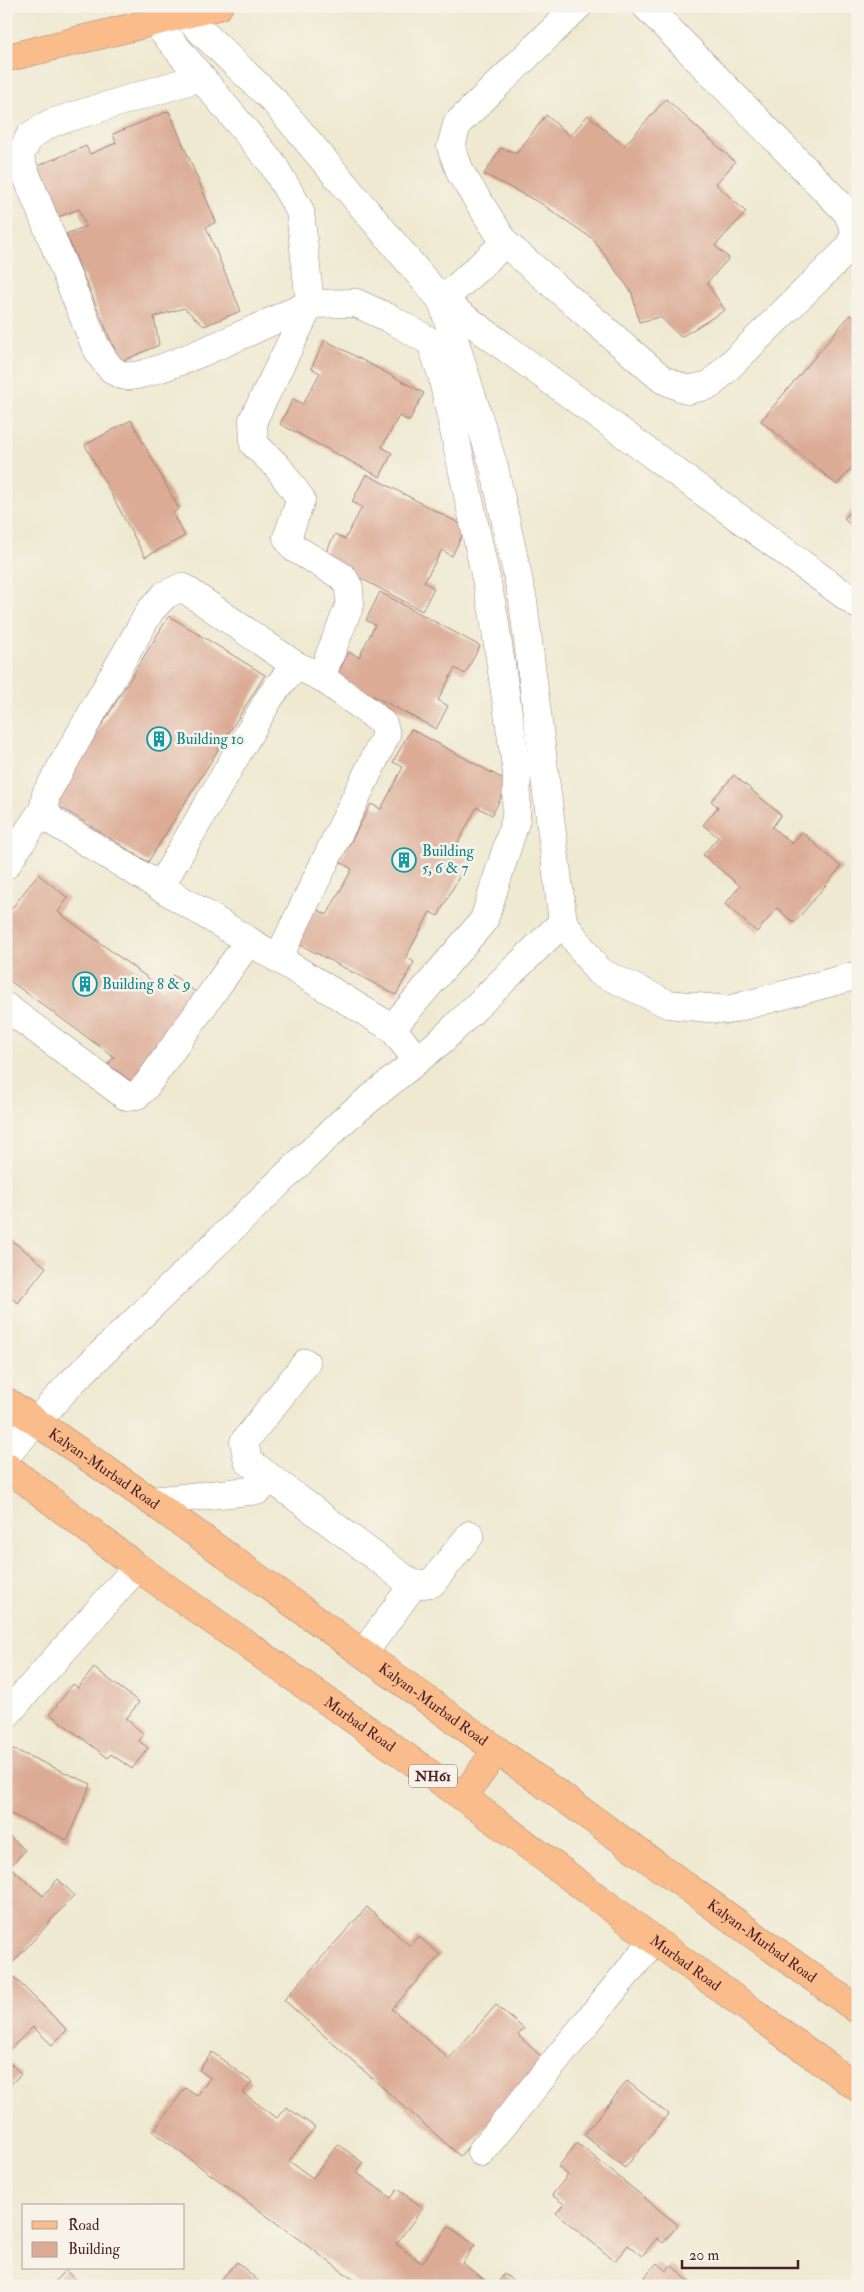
<svg xmlns="http://www.w3.org/2000/svg" width="864" height="2292" font-family="'IM FELL Double Pica',serif">
  <style>
    .building { fill: #dbab95 }
    .lines { fill: none; stroke-linecap: round; stroke-linejoin: round }
    .minor-casing { stroke: #9c847e; stroke-width: 29 }
    .major-casing { stroke: #9c847e; stroke-width: 29 }
    .highway-casing { stroke: #9c847e; stroke-width: 29 }
    .minor { stroke: #fff; stroke-width: 28 }
    .major { stroke: #f9bc8a; stroke-width: 28 }
    .highway { stroke: #f9bc8a; stroke-width: 28 }
    .labels { text-anchor: middle; stroke-width: 5; stroke-linejoin: round; paint-order: stroke }
    .shield { fill: #f7f3e8; stroke: #7e5f64; stroke-width: 1 }
    .shield-label { font-size: 14px; font-weight: bold; fill: #4a1f2b }
    .culture-label { font-size: 15px; fill: #0d838f; stroke: #f7f3e8; text-anchor: start }
    .street-label { font-size: 15px; fill: #4a1f2b; stroke: #f7f3e8 }
  </style>
  <rect width="100%" height="100%" fill="#f7f3e8"/>
  <filter id="ink" filterUnits="userSpaceOnUse"><feTurbulence type="fractalNoise" baseFrequency=".02" numOctaves="2"/><feDisplacementMap in="SourceGraphic" scale="10" xChannelSelector="R" yChannelSelector="G"/><feConvolveMatrix kernelMatrix="1 2 1 2 8 2 1 2 1" color-interpolation-filters="sRGB"/></filter>
  <filter id="wash" filterUnits="userSpaceOnUse"><feTurbulence type="fractalNoise" baseFrequency=".0096" numOctaves="4" result="noise"/><feDisplacementMap in="SourceGraphic" scale="20" xChannelSelector="R" yChannelSelector="G"/><feGaussianBlur stdDeviation="1.12" result="paint"/><feColorMatrix in="noise" values="0 0 0 0 0 0 0 0 0 0 0 0 0 0 0 0 0 1.4 0 .05"/><feComposite in="paint" operator="in"/></filter>
  <g filter="url(#wash)">
    <rect width="100%" height="100%" fill="#eee9d0"/>
    <g id="blocks">
      <g class="building">
        <path d="M666 99 735 162 716 184 746 212 715 246 729 258 707 283 725 310 681 337 660 317 639 322 632 293 593 239 542 204 484 174 501 148 517 153 546 115 570 136 588 115 624 146Z"/>
        <path d="M169 111 216 222 206 227 241 311 204 326 184 308 154 317 159 345 120 362 66 234 86 226 79 209 58 217 37 166 86 146 90 154 116 143 113 134Z"/>
        <path d="M850 315 858 322V460L837 485 761 421Z"/>
        <path d="M325 340 424 393 409 421 399 416 382 447 392 453 380 477 280 424 293 399 303 404 320 373 311 368Z"/>
        <path d="M131 420 179 509 172 513 185 536 145 557 85 445Z"/>
        <path d="M366 474 466 527 452 556 442 550 424 582 434 588 422 611 323 558 335 534 345 539 362 507 352 502Z"/>
        <path d="M858 503V531L844 519Z"/>
        <path d="M380 592 480 646 465 674 455 668 438 700 448 706 436 729 336 676 349 652 359 657 375 625 366 620Z"/>
        <path d="M169 616 265 675 148 862 54 803Z"/>
        <path d="M411 729 509 782 492 815 477 807 454 850 469 858 438 916 430 912 406 957 414 962 396 995 297 943 315 908 327 915 352 869 340 862 371 804 381 809 403 767 393 762Z"/>
        <path d="M734 775 781 815 772 827 792 844 802 832 841 867 794 923 777 908 757 932 725 904 740 886 703 855 718 837 703 825 718 807 711 801Z"/>
        <path d="M38 874 68 898 58 912 163 989 173 975 202 997 136 1085 108 1064 114 1057 6 978V916Z"/>
        <path d="M6 1236 46 1267 18 1303 6 1294Z"/>
        <path d="M94 1668 139 1702 126 1719 144 1734 139 1741 148 1748 132 1769 111 1754 108 1758 50 1714 73 1684 78 1688Z"/>
        <path d="M6 1746 91 1784 67 1840 6 1812Z"/>
        <path d="M8 1835 25 1850 10 1867 43 1896 58 1879 74 1895 10 1966 6 1963V1837Z"/>
        <path d="M367 1907 410 1946 418 1936 440 1955 392 2009 449 2059 496 2005 524 2029 518 2035 545 2060 460 2156 284 2000Z"/>
        <path d="M6 1969 67 2030 52 2045 33 2027 6 2053Z"/>
        <path d="M212 2052 252 2082 243 2093 277 2118 286 2107 315 2127 289 2161 313 2178 338 2144 363 2163 356 2172 391 2198 398 2189 423 2208 396 2244 422 2263 448 2226 475 2245 462 2263 493 2286H362L153 2132 185 2088 197 2096 210 2078 199 2070Z"/>
        <path d="M6 2059 21 2074 6 2089Z"/>
        <path d="M627 2081 668 2114 625 2168 584 2135Z"/>
        <path d="M577 2143 678 2225 663 2243 657 2238 642 2256 628 2245 615 2261 556 2213 564 2204 552 2195 568 2175 558 2167Z"/>
        <path d="M237 2262 264 2286H215Z"/>
        <path d="M657 2263 666 2271 671 2265 694 2286H637Z"/>
        <path d="M65 2270 83 2286H51Z"/>
        <path d="M504 2274 521 2286H496Z"/>
      </g>
    </g>
  </g>
  <g filter="url(#ink)">
    <use href="#blocks" fill-opacity="0" stroke="#9c847e" stroke-width="1"/>
    <g class="lines">
      <g class="minor-casing">
        <g id="minor">
          <path d="M578 6 457 124 451 147 461 174 505 243 662 379 687 390 710 385 848 249 856 232 847 212 646 6"/>
          <path d="M155 22 272 163 300 211 310 304C280 317 150 380 126 376 110 374 102 357 95 345L19 157 30 136 51 123 201 77"/>
          <path d="M505 243 442 301 858 605"/>
          <path d="M295 665 182 587 165 595 150 611 46 794 44 808 52 821 392 1028 417 1060"/>
          <path d="M321 677 350 604 349 588 343 577 294 548 287 538 301 499 277 466 254 444 253 420 310 304 356 303 389 318 431 342 442 375 493 611 517 773 516 819 484 920 392 1028"/>
          <path d="M6 865 44 808"/>
          <path d="M160 887 270 697 295 665 321 677 372 714 383 724 386 735 278 959"/>
          <path d="M563 922 598 971 668 1004 728 1010 858 975"/>
          <path d="M6 1007 126 1096 137 1095 146 1086 249 941"/>
          <path d="M306 1363 244 1442 248 1461 413 1585 432 1583 470 1535"/>
          <path d="M6 1455 71 1383 345 1119 442 1040 563 922 523 601 494 467 442 301 274 101 175 6"/>
          <path d="M151 1501 259 1490 270 1478"/>
          <path d="M363 1654 413 1585"/>
          <path d="M6 1715 137 1567"/>
          <path d="M481 2152 654 1940"/>
        </g>
      </g>
      <g class="major-casing">
        <path id="major" d="M6 58 219 6"/>
      </g>
      <g class="highway-casing">
        <g id="highway">
          <path id="s1" d="M6 1401 151 1501 858 2010"/>
          <path id="s2" d="M6 1466 137 1567 463 1797 654 1940 858 2088"/>
          <path d="M463 1797 497 1750"/>
        </g>
      </g>
      <use href="#minor" class="minor"/>
      <use href="#major" class="major"/>
      <use href="#highway" class="highway"/>
    </g>
  </g>
  <defs>
    <g id="building-ring" transform="scale(1.25)"><circle r="9.5" fill="#f7f3e8" stroke="#0f9aa8" stroke-width="1.5"/><path d="M-4-6H4V6H1V3H-1V6H-4ZM-2.5-4.3h1.7v1.8h-1.7ZM.8-4.3h1.7v1.8H.8ZM-2.5-1h1.7V.8h-1.7ZM.8-1h1.7V.8H.8Z" fill="#0f9aa8"/></g>
  </defs>
  <g fill-rule="evenodd">
    <use href="#building-ring" x="159" y="739"/>
    <use href="#building-ring" x="404" y="860"/>
    <use href="#building-ring" x="85" y="984"/>
  </g>
  <g class="labels">
    <rect class="shield" x="409" y="1764.5" width="48" height="23" rx="4"/>
    <g class="shield-label">
      <text x="433" y="1781">NH61</text>
    </g>
    <g class="culture-label">
      <text x="176" y="744">Building 10</text>
      <text x="422" y="856">Building<tspan x="422" dy="17">5, 6 &amp; 7</tspan></text>
      <text x="102" y="989">Building 8 &amp; 9</text>
    </g>
    <g class="street-label">
      <text dy="5" stroke="none"><textPath href="#s1" startOffset="119">Kalyan-Murbad Road</textPath></text>
      <text dy="5" stroke="none"><textPath href="#s1" startOffset="524">Kalyan-Murbad Road</textPath></text>
      <text dy="5" stroke="none"><textPath href="#s2" startOffset="438">Murbad Road</textPath></text>
      <text dy="5" stroke="none"><textPath href="#s1" startOffset="929">Kalyan-Murbad Road</textPath></text>
      <text dy="5" stroke="none"><textPath href="#s2" startOffset="842">Murbad Road</textPath></text>
    </g>
  </g>
  <rect width="864" height="2292" fill="none" stroke="#f7f3e8" stroke-width="25"/>
  <rect x="22" y="2204" width="162" height="65" fill="#f7f3e8" stroke="#b29e9c"/>
  <rect x="32" y="2221" width="25" height="8" fill="#f9bc8a" stroke="#b29e9c"/>
  <text x="68" y="2230" font-size="15" fill="#4a1f2b">Road</text>
  <rect x="32" y="2242" width="25" height="15" fill="#dbab95" stroke="#b29e9c"/>
  <text x="68" y="2254" font-size="15" fill="#4a1f2b">Building</text>
  <path d="M682 2260v8h116v-8" fill="none" stroke="#4a1f2b" stroke-width="2.5"/>
  <text x="689" y="2260" font-size="15" fill="#4a1f2b" stroke="#f7f3e8" stroke-width="4" paint-order="stroke">20 m</text>
</svg>
